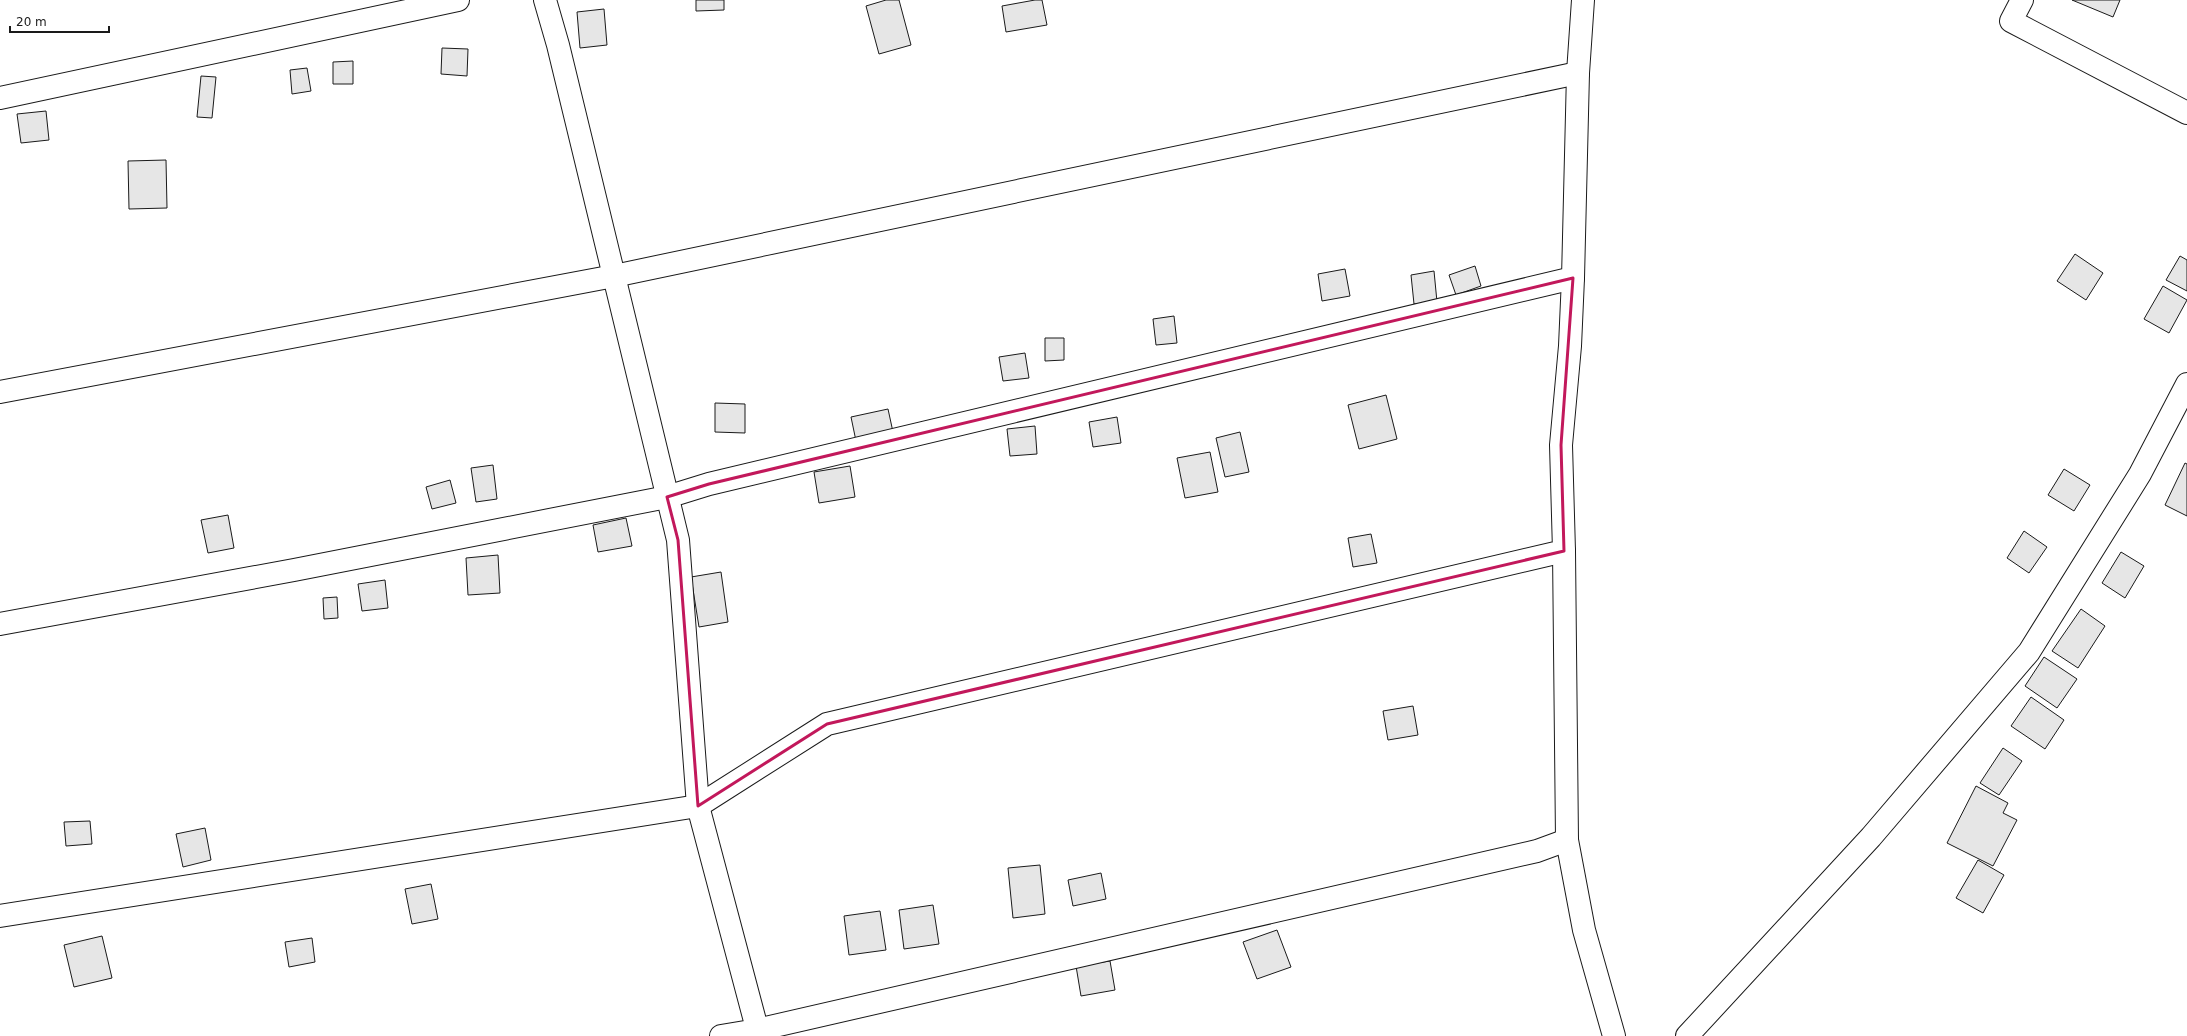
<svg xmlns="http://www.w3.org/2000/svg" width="2187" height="1036" font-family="'DejaVu Sans',sans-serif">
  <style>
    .building { fill: #e6e6e6; stroke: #1a1a1a }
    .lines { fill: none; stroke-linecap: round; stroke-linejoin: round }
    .minor-casing { stroke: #1a1a1a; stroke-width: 24 }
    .minor { stroke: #fff; stroke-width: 22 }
    .marked { fill: none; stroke: #c2185b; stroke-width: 3; stroke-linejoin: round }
  </style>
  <rect width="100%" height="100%" fill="#fff"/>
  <g class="building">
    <path d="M696 0H724V10L696 11Z"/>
    <path d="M886 0H899L911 45 879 54 866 6Z"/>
    <path d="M1035 0H1042L1047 25 1006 32 1002 6Z"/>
    <path d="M2072 0H2120L2113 17Z"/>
    <path d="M604 9 607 45 580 48 577 12Z"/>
    <path d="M442 48 468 49 467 76 441 74Z"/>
    <path d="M353 61V84H333V62Z"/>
    <path d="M307 68 311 91 292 94 290 70Z"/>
    <path d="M201 76 216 77 212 118 197 117Z"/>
    <path d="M46 111 49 140 21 143 17 114Z"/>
    <path d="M166 160 167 208 129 209 128 161Z"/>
    <path d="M2075 254 2103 273 2086 300 2057 281Z"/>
    <path d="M2180 256 2187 260V291L2166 280Z"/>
    <path d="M1475 266 1481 286 1456 295 1449 275Z"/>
    <path d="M1345 269 1350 296 1322 301 1318 274Z"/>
    <path d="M1434 271 1437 302 1414 304 1411 275Z"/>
    <path d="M2163 286 2187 300 2169 333 2144 319Z"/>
    <path d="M1174 316 1177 343 1156 345 1153 319Z"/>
    <path d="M1045 338H1064V360L1045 361Z"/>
    <path d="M1025 353 1029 378 1003 381 999 357Z"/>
    <path d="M1386 395 1397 439 1359 449 1348 405Z"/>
    <path d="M715 403 745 404V433L715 432Z"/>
    <path d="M888 409 893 432 856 441 851 417Z"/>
    <path d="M1117 417 1121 443 1093 447 1089 422Z"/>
    <path d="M1035 426 1037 454 1010 456 1007 429Z"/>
    <path d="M1240 432 1249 472 1225 477 1216 438Z"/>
    <path d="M1210 452 1218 492 1185 498 1177 458Z"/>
    <path d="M2185 463 2187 464V516L2165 505Z"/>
    <path d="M493 465 497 499 476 502 471 468Z"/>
    <path d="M850 466 855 497 819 503 814 472Z"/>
    <path d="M2064 469 2090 485 2074 511 2048 495Z"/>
    <path d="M450 480 456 503 432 509 426 487Z"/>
    <path d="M228 515 234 548 208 553 201 520Z"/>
    <path d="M626 518 632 546 598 552 593 525Z"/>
    <path d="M2024 531 2047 547 2029 573 2007 558Z"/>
    <path d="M1371 534 1377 563 1353 567 1348 538Z"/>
    <path d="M2121 552 2144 566 2125 598 2102 583Z"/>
    <path d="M498 555 500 593 468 595 466 558Z"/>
    <path d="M721 572 728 622 699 627 691 577Z"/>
    <path d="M385 580 388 608 362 611 358 584Z"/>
    <path d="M337 597 338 618 324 619 323 598Z"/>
    <path d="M2081 609 2105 626 2078 668 2052 651Z"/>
    <path d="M2044 657 2077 679 2057 708 2025 686Z"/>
    <path d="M2031 697 2064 720 2045 749 2011 726Z"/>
    <path d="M1413 706 1418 735 1388 740 1383 711Z"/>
    <path d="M2003 748 2022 761 1999 795 1980 783Z"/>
    <path d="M1976 786 2008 803 2003 813 2017 820 1993 866 1947 843Z"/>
    <path d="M90 821 92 844 66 846 64 822Z"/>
    <path d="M205 828 211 860 183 867 176 834Z"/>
    <path d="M1978 860 2004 875 1983 913 1956 898Z"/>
    <path d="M1040 865 1045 914 1013 918 1008 868Z"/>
    <path d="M1101 873 1106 899 1073 906 1068 880Z"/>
    <path d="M431 884 438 919 412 924 405 889Z"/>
    <path d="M933 905 939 944 904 949 899 910Z"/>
    <path d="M880 911 886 950 849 955 844 916Z"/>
    <path d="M1277 930 1291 967 1257 979 1243 942Z"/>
    <path d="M102 936 112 978 74 987 64 945Z"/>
    <path d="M312 938 315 962 289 967 285 942Z"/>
    <path d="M1110 961 1115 990 1081 996 1076 966Z"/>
  </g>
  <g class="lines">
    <g class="minor-casing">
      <g id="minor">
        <path d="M545 0 558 45 678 540 698 806 759 1036"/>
        <path d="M2022 0 2011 21 2187 113"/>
        <path d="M0 98 458 0"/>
        <path d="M0 392 614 276 1578 73"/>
        <path d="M1564 551 1567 840 1584 930 1614 1036"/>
        <path d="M0 624 294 570 667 497 709 484 1573 278 1578 73 1583 0"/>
        <path d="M0 916 698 806 827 724 1564 551 1561 445 1570 346 1573 278"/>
        <path d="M721 1036 757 1030 1537 851 1567 840"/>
        <path d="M1687 1036 1871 837 2029 652 2140 474 2187 384"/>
      </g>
    </g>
    <use href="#minor" class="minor"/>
  </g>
  <path class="marked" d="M1573 278 1561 445 1564 551 827 724 698 806 678 540 667 497 709 484Z"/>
  <path d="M10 26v6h99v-6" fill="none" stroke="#1a1a1a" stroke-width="2"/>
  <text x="16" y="26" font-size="12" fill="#1a1a1a" stroke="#ffffff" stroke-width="3" paint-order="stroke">20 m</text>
</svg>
